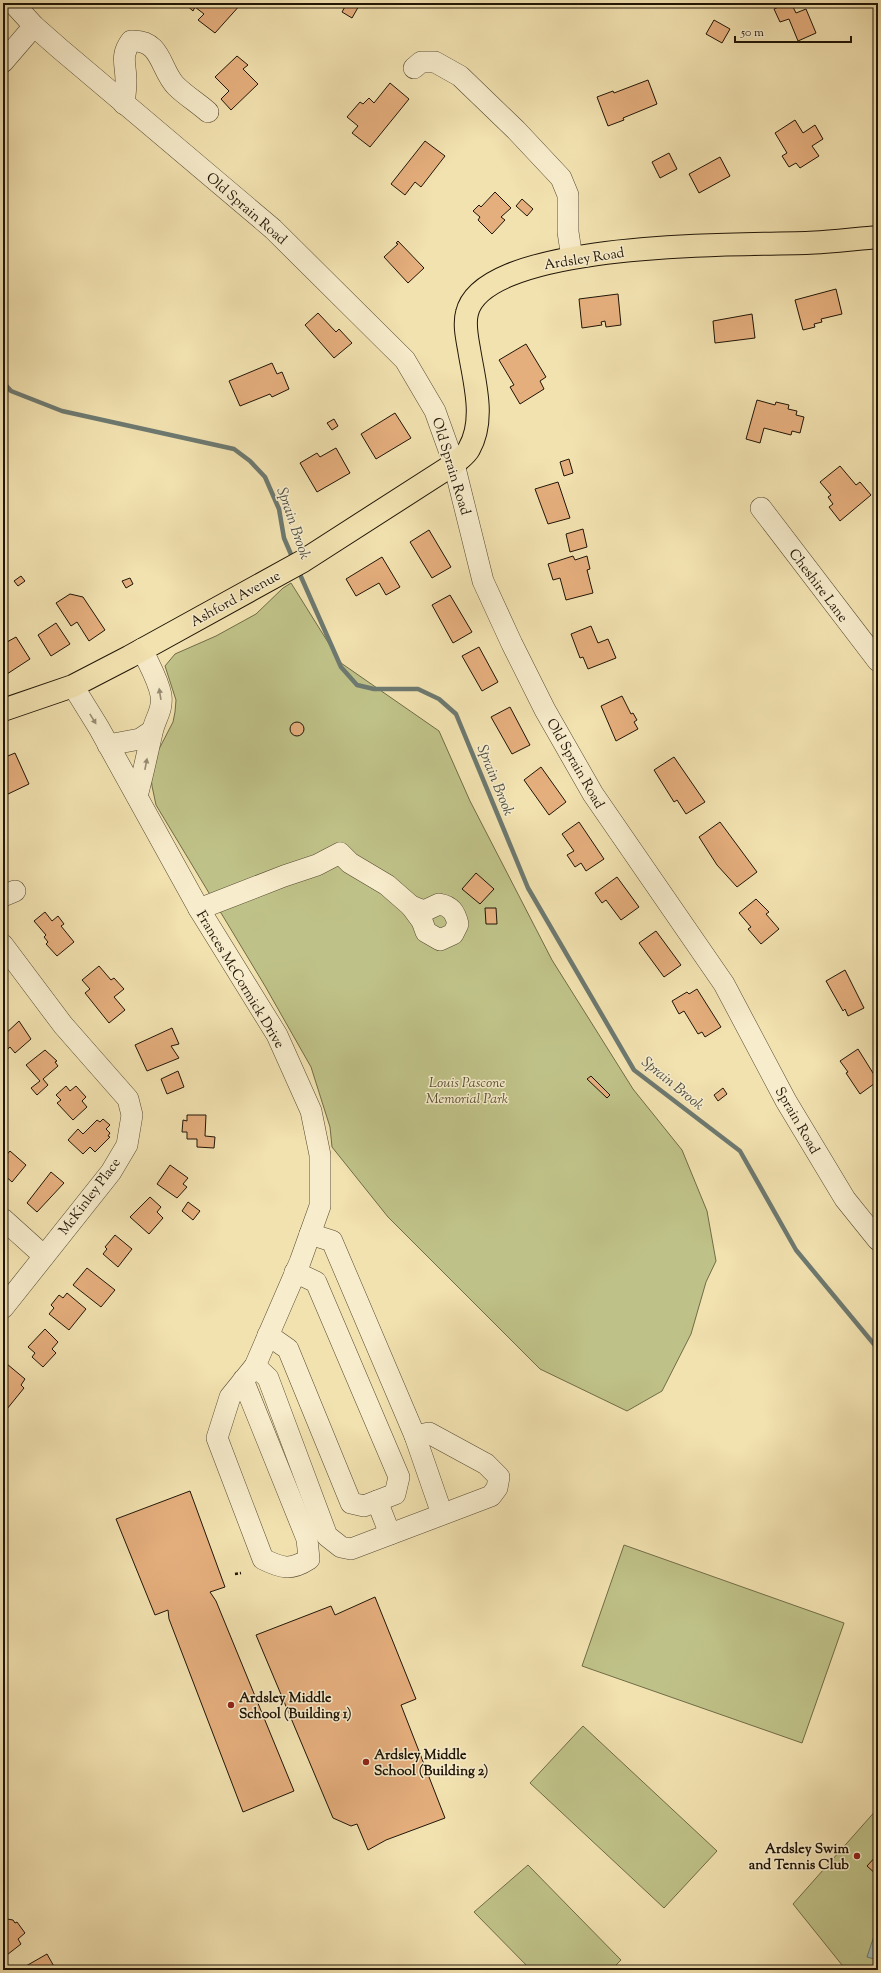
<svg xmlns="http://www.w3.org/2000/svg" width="881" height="1973" font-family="'Sorts Mill Goudy',serif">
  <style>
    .green { fill: #bfc288; stroke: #706c47 }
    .water { fill: #a0bbb7; stroke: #6d7970 }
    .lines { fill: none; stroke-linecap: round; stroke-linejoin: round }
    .stream { stroke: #6d7970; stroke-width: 4.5 }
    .building { fill: #e5ae7d; stroke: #201506 }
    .minor-casing { stroke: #544830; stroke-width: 22 }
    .major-casing { stroke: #201506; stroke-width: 24 }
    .path { stroke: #201506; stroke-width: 2.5; stroke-dasharray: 3 2; stroke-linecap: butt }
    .minor { stroke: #f7eccc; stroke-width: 21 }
    .major { stroke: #f2e2b0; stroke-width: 22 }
    .oneway { fill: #968b73 }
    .poi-dot { fill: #8f2418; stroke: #f7eccc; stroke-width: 1.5 }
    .labels { text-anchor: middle; stroke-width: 3; stroke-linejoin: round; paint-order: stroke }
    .street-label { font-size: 14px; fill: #201506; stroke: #f7eccc }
    .park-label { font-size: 14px; font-style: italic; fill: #585234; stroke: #f7eccc }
    .poi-label { font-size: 14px; font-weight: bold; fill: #201506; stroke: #f7eccc; text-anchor: start }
    .water-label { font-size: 15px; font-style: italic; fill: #4d4f44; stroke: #f7eccc }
  </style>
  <rect width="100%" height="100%" fill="#f2e2b0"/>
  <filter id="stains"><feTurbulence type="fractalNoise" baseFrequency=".005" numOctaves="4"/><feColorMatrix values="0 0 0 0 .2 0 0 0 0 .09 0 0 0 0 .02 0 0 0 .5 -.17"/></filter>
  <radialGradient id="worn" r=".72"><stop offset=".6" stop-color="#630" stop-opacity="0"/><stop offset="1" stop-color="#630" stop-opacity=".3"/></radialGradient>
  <g class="green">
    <path d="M291 583 341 663 439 731 470 801 552 960 633 1089 682 1150 707 1211 716 1261 706 1282 691 1334 662 1391 627 1411 540 1369 388 1217 332 1147 330 1127 311 1067 265 986 156 805 152 786 151 776 158 751 173 722 175 712 176 700 165 666 175 654 216 636 256 614 283 588Z"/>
    <path d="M624 1545 844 1623 802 1743 582 1666Z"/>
    <path d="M583 1726 717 1851 664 1908 530 1783Z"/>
    <path d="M878 1808V1970H846L793 1904Z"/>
    <path d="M528 1865 621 1960 611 1970H531L474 1912Z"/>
  </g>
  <path class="water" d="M878 1924V1960L867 1957Z"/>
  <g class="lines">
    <g class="stream">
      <path d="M3 382 11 391 62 411 234 449 250 461 265 477 279 509 284 538 293 559"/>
      <path d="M298 570 341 667 357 685 374 689H418L439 699 456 714 528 888 634 1070 740 1151 796 1250 878 1349"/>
    </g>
  </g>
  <g class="building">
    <path d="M184 3H240L241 4 215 33 198 20 204 14 195 7 193 11Z"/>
    <path d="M347 3 360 4 352 18 342 12Z"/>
    <path d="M788 3H791L796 13 806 9 816 33 798 41 789 19 780 22 774 9Z"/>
    <path d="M714 20 730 29 722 43 706 34Z"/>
    <path d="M237 56 248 65 243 69 258 84 231 110 221 99 229 91 215 77Z"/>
    <path d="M648 80 657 104 623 118 624 120 608 126 597 97 613 91 614 93Z"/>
    <path d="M390 83 409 99 370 147 352 133 358 126 347 117 360 102 363 104 369 98 374 103Z"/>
    <path d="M795 120 803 133 815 125 823 139 812 146 819 156 800 168 796 163 789 167 782 156 787 153 775 133Z"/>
    <path d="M425 141 445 156 421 187 415 182 405 195 391 184Z"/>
    <path d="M669 153 677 169 660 178 652 162Z"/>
    <path d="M720 157 730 176 699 193 689 174Z"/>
    <path d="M495 192 511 208 501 217 505 220 492 234 478 220 480 217 473 211 479 205 481 207Z"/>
    <path d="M522 199 533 209 527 216 516 206Z"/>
    <path d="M398 241 424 268 408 283 384 257 398 244 396 243Z"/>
    <path d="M836 289 842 314 821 319 822 322 814 324 815 327 803 330 795 300Z"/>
    <path d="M618 294 621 325 606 327 605 321 601 322 602 325 582 328 579 299Z"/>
    <path d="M318 313 336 332 339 329 352 343 334 358 305 325Z"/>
    <path d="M752 314 755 338 715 343 713 321Z"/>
    <path d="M526 344 546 377 540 381 544 389 520 404 510 387 514 385 499 360Z"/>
    <path d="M272 363 277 374 282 372 289 389 272 397 270 394 240 406 229 381Z"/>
    <path d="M757 400 775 405 776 402 789 405 788 409 797 411 796 415 804 417 800 433 792 431 791 435 764 428 760 443 746 439Z"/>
    <path d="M395 413 411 438 376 459 361 434Z"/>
    <path d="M334 419 338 426 332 430 327 423Z"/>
    <path d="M336 448 350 473 317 492 300 463 317 453 320 457Z"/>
    <path d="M569 459 573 473 564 476 560 462Z"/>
    <path d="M840 466 856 485 860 482 871 495 840 521 829 507 833 504 828 497 831 495 820 482Z"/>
    <path d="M558 482 570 518 548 524 535 489Z"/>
    <path d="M583 529 587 547 570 552 566 534Z"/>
    <path d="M429 530 451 567 432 578 410 542Z"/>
    <path d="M573 556 575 560 587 556 590 569 587 570 593 593 566 600 560 578 553 580 548 564Z"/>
    <path d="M382 557 400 587 386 595 379 583 356 596 346 579Z"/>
    <path d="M21 576 25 581 18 586 14 581Z"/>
    <path d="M130 578 133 584 126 588 122 581Z"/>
    <path d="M70 594 83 597 105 630 89 641 77 622 71 626 56 603Z"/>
    <path d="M450 595 472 632 453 643 432 605Z"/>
    <path d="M56 623 70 644 51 656 38 635Z"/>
    <path d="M591 626 598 643 608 639 616 658 588 669 583 657 580 658 571 634Z"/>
    <path d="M16 637 30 659 7 674 3 668V641L6 640 7 642Z"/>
    <path d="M479 647 498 682 482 691 462 656Z"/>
    <path d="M622 696 631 714 633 713 637 720 634 722 638 729 616 741 601 706Z"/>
    <path d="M510 707 530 745 512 754 491 717Z"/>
    <circle cx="297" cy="729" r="7"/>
    <path d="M15 753 29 784 8 794 3 782V758Z"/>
    <path d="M674 757 705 802 686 814 677 800 674 802 654 770Z"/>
    <path d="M541 767 566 802 549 815 524 780Z"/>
    <path d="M579 822 604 859 586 871 581 863 575 867 567 855 574 851 562 834Z"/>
    <path d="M720 822 757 872 737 887 717 865 699 837Z"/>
    <path d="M476 873 494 889 480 904 462 889Z"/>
    <path d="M617 877 639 907 621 920 606 900 602 903 595 893Z"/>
    <path d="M756 899 769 912 766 914 779 929 761 944 748 929 751 927 739 913Z"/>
    <path d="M485 908H496L497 924H486Z"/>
    <path d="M45 912 52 921 58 916 64 924 61 926 74 942 57 956 46 944 48 942 44 937 46 935 34 921Z"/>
    <path d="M656 931 681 965 664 977 639 943Z"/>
    <path d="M99 966 111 980 114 978 124 989 114 997 125 1010 109 1023 85 993 90 989 82 980Z"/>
    <path d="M845 970 864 1008 848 1016 845 1009 843 1011 826 981Z"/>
    <path d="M697 989 721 1027 705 1037 702 1032 698 1034 684 1011 679 1014 672 1001 687 992 689 994Z"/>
    <path d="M19 1021 31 1039 15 1053 10 1047 3 1053V1036Z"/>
    <path d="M172 1028 179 1044 171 1046 179 1058 147 1071 135 1045Z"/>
    <path d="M858 1049 878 1081 860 1094 846 1073 848 1072 840 1061Z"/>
    <path d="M45 1050 57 1061 55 1062 58 1066 43 1079 48 1085 37 1095 31 1088 40 1081 26 1065Z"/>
    <path d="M178 1071 184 1087 167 1094 161 1079Z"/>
    <path d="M591 1076 610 1095 607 1098 587 1079Z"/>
    <path d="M66 1086 70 1091 76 1086 86 1097 82 1101 87 1107 73 1120 57 1103 61 1100 56 1095Z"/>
    <path d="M723 1088 727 1094 718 1101 714 1095Z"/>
    <path d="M187 1115H206L205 1136 215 1137 214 1148 197 1147V1139H187V1132H182L183 1120 187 1121Z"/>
    <path d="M103 1119 110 1125 106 1129 110 1133 108 1136 110 1137 95 1152 90 1147 83 1154 68 1140 78 1129 83 1134 97 1120 100 1122Z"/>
    <path d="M10 1151 26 1165 12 1182 3 1174V1159Z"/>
    <path d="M170 1165 188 1178 183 1184 187 1187 177 1198 157 1184Z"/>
    <path d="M51 1172 64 1183 37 1212 27 1203Z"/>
    <path d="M150 1197 161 1207 157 1212 163 1218 149 1234 130 1217Z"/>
    <path d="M188 1202 200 1211 193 1220 182 1211Z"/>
    <path d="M115 1235 132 1249 118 1267 103 1254 107 1249 105 1247Z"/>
    <path d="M87 1268 115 1290 101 1307 73 1285Z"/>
    <path d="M67 1293 86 1309 69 1330 49 1314 54 1308 51 1305 59 1295 63 1298Z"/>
    <path d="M45 1329 58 1342 52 1349 56 1353 43 1367 32 1357 35 1353 28 1347Z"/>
    <path d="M7 1364 25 1379 21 1385 24 1388 7 1409 3 1405V1369Z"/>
    <path d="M190 1491 225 1587 210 1592 216 1601 294 1791 243 1812 169 1619 168 1610 155 1615 116 1519Z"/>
    <path d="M375 1597 416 1699 401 1705 445 1818 386 1840 368 1850 357 1824 351 1826 333 1818 256 1635 331 1606 335 1615Z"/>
    <path d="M878 1854V1876L867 1866Z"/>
    <path d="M3 1919 5 1921 7 1919 13 1920 15 1923 17 1922 25 1933 18 1939 21 1944 3 1958Z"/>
    <path d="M47 1954 56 1970H22L27 1967 26 1966Z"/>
  </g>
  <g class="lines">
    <g class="minor-casing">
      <g id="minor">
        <path d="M13 3 34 26 59 48 273 229 405 360 435 411 454 464 483 581 512 644 545 710 593 794 724 984 786 1101 845 1199 878 1240"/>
        <path d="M3 62 34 26"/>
        <path d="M414 68 421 62H435L460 76 516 130 561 178 568 195V232L572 258"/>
        <path d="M124 104C125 96 126 89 126 81 126 64 120 56 131 41 162 39 160 70 176 86 186 96 198 103 208 112"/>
        <path d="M761 508 878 661"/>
        <path d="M73 686 99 728 199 909 277 1035 311 1111 320 1155V1206L300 1262 255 1366 230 1397 217 1438 263 1559C281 1568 291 1571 309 1559L307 1539 243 1380"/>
        <path d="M108 745 140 739 152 731"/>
        <path d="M137 796C143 775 147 754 152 733 155 718 163 711 161 695 158 679 148 663 142 649"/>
        <path d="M3 896 15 891"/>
        <path d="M439 904C451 906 455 912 458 924L453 934 440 940 426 932 422 921 411 906 424 911Z"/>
        <path d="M199 909 284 876 317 865 340 853 350 863 387 885 411 906"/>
        <path d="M3 945 63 1025 128 1099 132 1115 127 1145 111 1172 3 1308"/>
        <path d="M3 1219 44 1256"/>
        <path d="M310 1234 332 1241 415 1436 442 1514"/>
        <path d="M268 1335 288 1349 351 1503 364 1506 395 1494 399 1477 316 1282 295 1272"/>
        <path d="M255 1366 268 1378 327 1536 341 1547 351 1549 491 1496 497 1488 499 1477 486 1464 429 1433 415 1436"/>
        <path d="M377 1501 390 1534"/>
      </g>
    </g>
    <g class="major-casing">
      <path id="major" d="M3 710 73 686 129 657 303 561 454 464C459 459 466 455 469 449 486 419 474 381 469 349 467 338 464 324 467 313 484 240 744 245 806 243 830 242 854 239 878 237"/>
    </g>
    <path class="path" d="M235 1574 241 1573"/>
    <use href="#minor" class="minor"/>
    <use href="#major" class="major"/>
  </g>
  <defs><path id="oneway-solid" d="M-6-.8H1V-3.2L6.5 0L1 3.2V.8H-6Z"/></defs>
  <g class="oneway">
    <use href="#oneway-solid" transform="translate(160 694) rotate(-99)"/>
    <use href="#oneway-solid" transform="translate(93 719) rotate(58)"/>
    <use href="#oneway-solid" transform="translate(146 764) rotate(-79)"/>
  </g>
  <g class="poi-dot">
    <circle cx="231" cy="1705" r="4"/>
    <circle cx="366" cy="1762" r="4"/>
    <circle cx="857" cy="1856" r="4"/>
  </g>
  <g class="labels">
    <g class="street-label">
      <text transform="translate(247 208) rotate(41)" y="5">Old Sprain Road</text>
      <text transform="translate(584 258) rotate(-9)" y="5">Ardsley Road</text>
      <text transform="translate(452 466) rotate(73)" y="5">Old Sprain Road</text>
      <text transform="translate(819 585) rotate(53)" y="5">Cheshire Lane</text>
      <text transform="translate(235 598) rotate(-29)" y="5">Ashford Avenue</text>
      <text transform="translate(576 763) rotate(60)" y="5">Old Sprain Road</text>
      <text transform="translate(241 979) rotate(59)" y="5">Frances McCormick Drive</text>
      <text transform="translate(798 1120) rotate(60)" y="5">Sprain Road</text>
      <text transform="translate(89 1196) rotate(-53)" y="5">McKinley Place</text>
    </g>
    <g class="park-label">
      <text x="467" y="1087">Louis Pascone<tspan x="467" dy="16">Memorial Park</tspan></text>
    </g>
    <g class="poi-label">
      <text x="239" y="1702">Ardsley Middle<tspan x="239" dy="16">School (Building 1)</tspan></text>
      <text x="374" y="1759">Ardsley Middle<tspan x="374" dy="16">School (Building 2)</tspan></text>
      <text x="849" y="1853" text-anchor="end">Ardsley Swim<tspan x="849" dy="16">and Tennis Club</tspan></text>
    </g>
    <g class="water-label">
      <text transform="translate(294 523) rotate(71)" y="5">Sprain Brook</text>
      <text transform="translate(496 780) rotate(68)" y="5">Sprain Brook</text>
      <text transform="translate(673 1083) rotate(39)" y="5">Sprain Brook</text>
    </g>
  </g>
  <rect width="881" height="1973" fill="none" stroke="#f2e2b0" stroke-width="16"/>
  <rect x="4" y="4" width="873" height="1965" fill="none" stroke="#201506" stroke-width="2"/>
  <rect x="8" y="8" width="865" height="1957" fill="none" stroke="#201506"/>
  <path d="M735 36v6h116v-6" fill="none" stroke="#201506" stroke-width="2"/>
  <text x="741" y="36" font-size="12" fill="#201506" stroke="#f7eccc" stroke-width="3" paint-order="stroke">50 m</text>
  <rect width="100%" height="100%" filter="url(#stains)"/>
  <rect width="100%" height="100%" fill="url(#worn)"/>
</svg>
